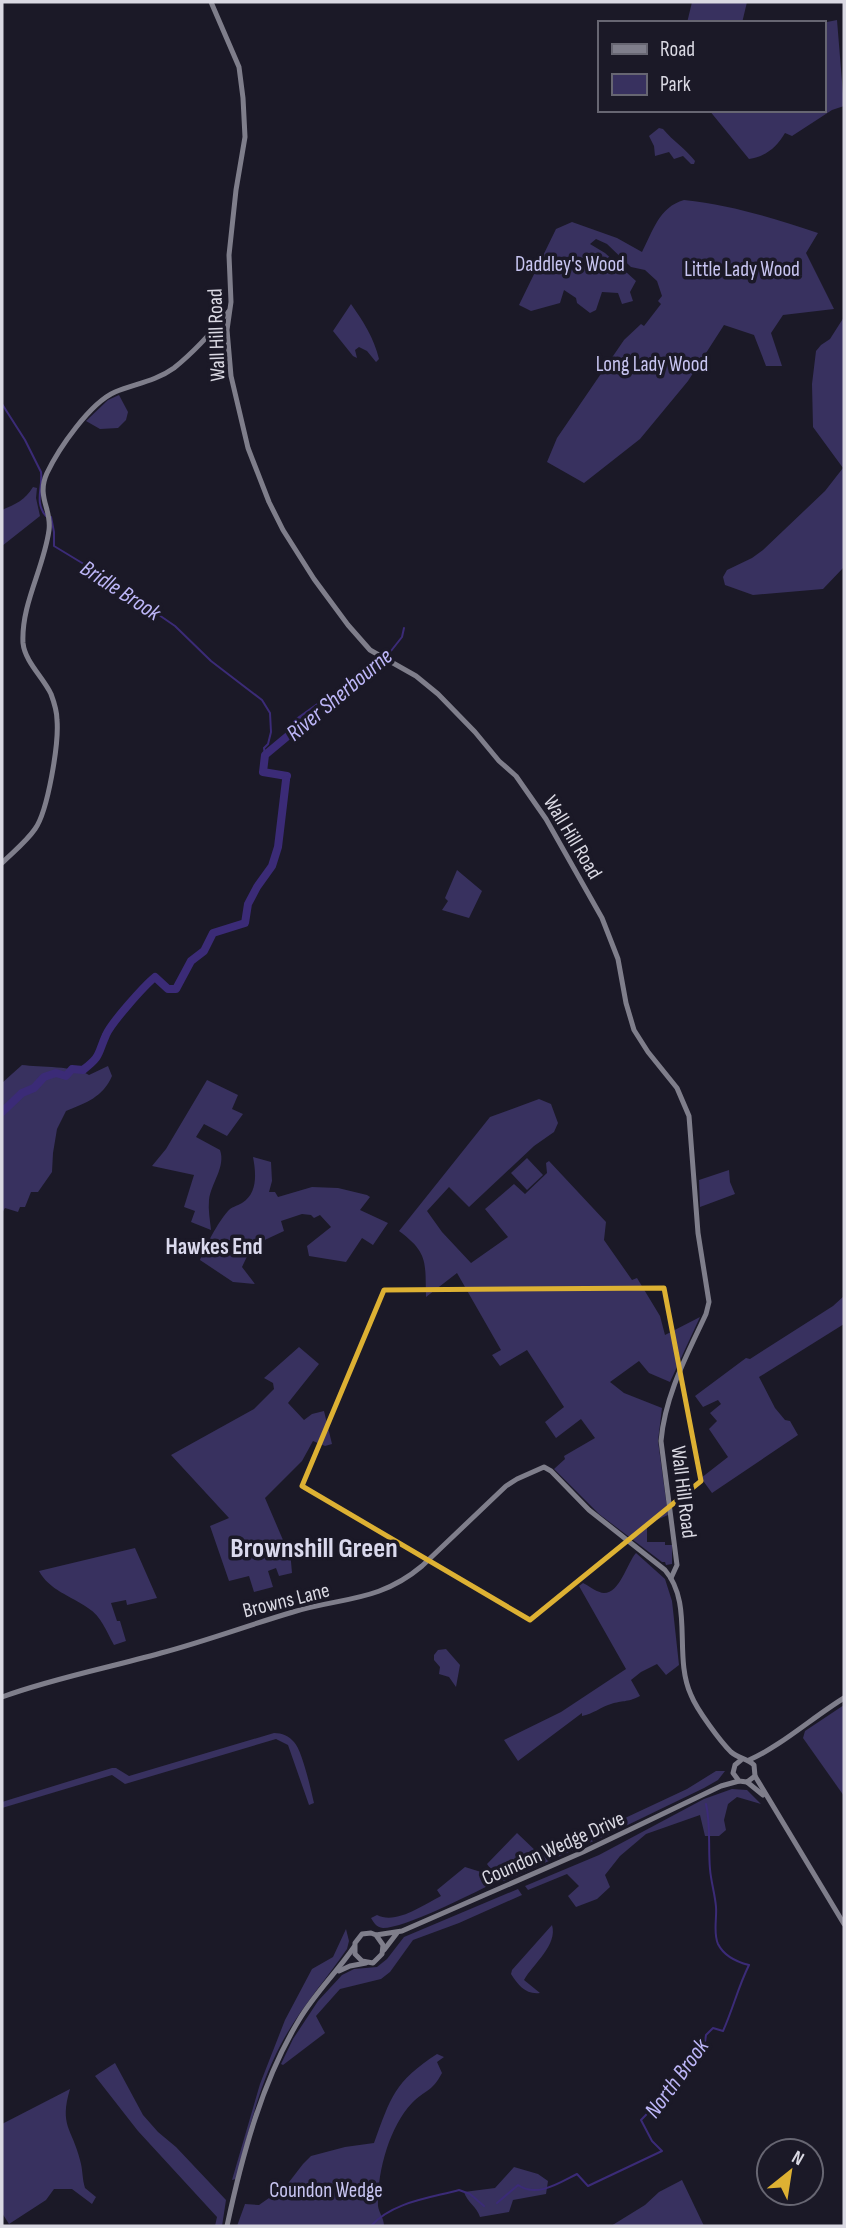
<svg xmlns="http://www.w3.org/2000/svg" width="846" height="2228" font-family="'Sofia Sans Condensed',sans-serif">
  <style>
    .green { fill: #38315f }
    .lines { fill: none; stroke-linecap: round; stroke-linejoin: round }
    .stream { stroke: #3b2b77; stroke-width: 2 }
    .river { stroke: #3b2b77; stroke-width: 8 }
    .secondary { stroke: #7f7e8b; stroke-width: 5 }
    .marked { fill: none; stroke: #ddb133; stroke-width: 5; stroke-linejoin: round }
    .labels { text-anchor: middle; stroke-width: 7; stroke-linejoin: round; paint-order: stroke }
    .park-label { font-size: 21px; fill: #c8c5f1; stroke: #1b1927 }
    .street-label { font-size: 21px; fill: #dad9e3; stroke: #1b1927 }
    .water-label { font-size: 23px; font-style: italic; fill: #bdb6f8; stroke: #1b1927 }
    .neighbourhood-label { font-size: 23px; font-weight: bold; fill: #dad9ed; stroke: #1b1927 }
    .district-label { font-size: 28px; font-weight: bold; fill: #dad9ed; stroke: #1b1927 }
  </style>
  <rect width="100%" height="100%" fill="#1b1927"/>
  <g class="green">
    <path d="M692 2H747L742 23H687Z"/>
    <path d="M837 20 844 106 832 110 792 136 785 133C777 147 765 157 749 159L709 110H823L822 23Z"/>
    <path d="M659 128 663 129C673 141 686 149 695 161L694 164H691L683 156 674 159 669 152 655 156 654 146 649 136Z"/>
    <path d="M684 200C732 205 772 218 818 233L806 253 834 309 783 315 771 333 782 366H766L754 335 724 325 688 381 640 439 584 483 547 462 557 438 624 340 641 324 644 326 661 304 658 301 662 296 657 281 645 270 631 267 607 244 596 239 590 244 605 253 636 281 630 292 633 301 622 304 618 293 602 292 596 310 590 313 577 303 576 298 564 290 560 303 531 311 519 305 556 229 572 222 617 238 642 252C653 231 659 207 684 200Z"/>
    <path d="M351 304C363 321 374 338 379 359L376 362 367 351 359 347 355 350 357 358 353 356 333 331Z"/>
    <path d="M844 317V567L823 589 753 595 725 585 723 577 727 570 752 558 763 550 825 491 843 468 813 427 812 384 816 351 821 345 830 339Z"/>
    <path d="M119 395 128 412 126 420 118 428 100 429 86 421 108 400Z"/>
    <path d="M33 487 37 488 36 498 40 516 2 546V510C16 504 25 500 33 487Z"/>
    <path d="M457 870 482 891 469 918 442 910 448 901 445 898Z"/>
    <path d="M22 1065C39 1067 76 1066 89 1075L108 1066 112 1076C103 1097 86 1103 66 1111L57 1129 53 1153 52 1172 38 1192H31L25 1207H20L18 1212 5 1208 2 1213V1083Z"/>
    <path d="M207 1080 238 1095 232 1109 243 1114 227 1136 204 1124 196 1137 220 1150C226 1167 211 1183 209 1200 208 1210 210 1220 211 1230L191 1222 195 1211 184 1207 194 1175 152 1166 166 1149Z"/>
    <path d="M539 1099 551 1104 558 1123 554 1132 534 1146 469 1207 449 1187 427 1211 442 1232 471 1263 508 1237 485 1209 514 1184 525 1194 547 1173 546 1163 549 1161 606 1222 604 1240 632 1280 637 1278 660 1316 665 1335 700 1317 670 1382 649 1373 639 1361 610 1382 624 1393 662 1408 658 1441 668 1515 647 1524V1542H665V1545H672V1564L666 1565 665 1562H662L599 1514 554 1469 565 1459 564 1456 595 1438 581 1419 556 1438 545 1422 564 1407 527 1350 500 1366 492 1355 501 1350 457 1273 426 1297C425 1263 429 1253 399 1231L490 1117Z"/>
    <path d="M253 1157 271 1162 272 1181 269 1192H275L278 1197 312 1187 338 1188 367 1195 370 1197 360 1210 388 1223 373 1245 362 1238 346 1262 309 1256 307 1246 331 1227 320 1215 314 1218 311 1215 302 1214 281 1221 284 1231 252 1246 242 1267 255 1284 233 1282 200 1260C205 1247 218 1222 228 1211 231 1207 237 1206 242 1203 258 1193 256 1173 253 1157Z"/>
    <path d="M527 1158 543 1175 527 1190 511 1173Z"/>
    <path d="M729 1170 730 1182 735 1194 700 1207 699 1180Z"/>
    <path d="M844 1296V1324L759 1377 775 1408 785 1420 790 1421 798 1435 712 1493 701 1478 728 1457 709 1429 717 1421 710 1413 721 1404 718 1400 703 1407 695 1396 746 1358 750 1359 833 1306Z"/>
    <path d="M299 1347 319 1364 288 1403 304 1420 312 1414 324 1411 332 1444 325 1446 313 1441 302 1461 265 1498 286 1547 290 1550 292 1573 279 1576 276 1568 268 1571 273 1587 254 1592 249 1576 229 1581 210 1526 229 1518 171 1455 254 1409 274 1389 273 1383 264 1378Z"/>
    <path d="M135 1548 157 1598 127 1605 126 1600 111 1603 117 1621H120L126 1641 114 1645C106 1631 102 1617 88 1608 71 1596 49 1590 39 1571Z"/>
    <path d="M636 1553 665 1579 672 1601 679 1665 666 1675 657 1664 641 1672 631 1680 640 1696C626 1703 623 1700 611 1704 601 1707 593 1714 582 1716V1713L518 1761 504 1740 561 1712 626 1669 579 1586 583 1583C589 1586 598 1593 604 1593 620 1593 627 1563 636 1553Z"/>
    <path d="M446 1649 460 1665 456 1687 449 1677 439 1674 440 1667 434 1660V1655L438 1650Z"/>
    <path d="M844 1705V1796L803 1738 805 1731Z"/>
    <path d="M274 1733C282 1733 289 1736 294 1742 302 1750 311 1790 314 1803L309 1805 288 1745 276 1739 125 1784 112 1775 2 1808V1802L112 1768H116L129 1776Z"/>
    <path d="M716 1771H725L718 1780 704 1788 607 1835 504 1881 497 1878 487 1864 517 1833 539 1854 546 1855 687 1789Z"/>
    <path d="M732 1789 747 1790 761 1804 737 1797 728 1804 724 1820 726 1830 719 1836H705L700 1815 646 1834 620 1856 605 1875 610 1887 597 1899 576 1907 568 1896 579 1886 567 1874 528 1890 525 1886 599 1855 704 1799Z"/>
    <path d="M465 1867 481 1872 492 1884C469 1895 405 1928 383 1928 376 1927 374 1923 371 1918L377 1915C396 1925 423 1905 441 1896L437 1890Z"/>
    <path d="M518 1889 522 1895 459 1923 413 1940 390 1972 381 1979 340 1989 316 2016 325 2033 283 2065 281 2064 293 2039 318 2001 342 1975 354 1969 377 1967 387 1959 404 1937Z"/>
    <path d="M552 1925C558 1945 533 1964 524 1980L540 1993C526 1995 518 1985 511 1974L512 1970Z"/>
    <path d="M346 1929 349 1941 347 1949C325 1981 298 2011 280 2046 258 2088 248 2134 236 2179L232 2180 260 2084 285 2020 312 1969 333 1957Z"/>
    <path d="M437 2054 444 2057 437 2062 442 2073C432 2092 425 2090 412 2103 389 2127 377 2173 378 2206 379 2213 384 2218 384 2226H237L245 2204 259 2205 286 2186 303 2164 311 2156 345 2147 374 2143C391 2097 394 2082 437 2054Z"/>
    <path d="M115 2063 143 2115 158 2132 176 2147 226 2200 222 2226H215L217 2217 138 2131 95 2076Z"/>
    <path d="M70 2089C59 2126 72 2128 80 2160 83 2170 82 2179 85 2188L96 2197 92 2204 72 2189H54L46 2200 9 2224 2 2213V2124Z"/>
    <path d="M514 2167 538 2174 548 2181 546 2194 513 2200 509 2212 480 2217C477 2207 467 2202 464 2192L495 2188Z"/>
    <path d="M682 2180 704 2226H611L645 2205 659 2192Z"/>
  </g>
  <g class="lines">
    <g class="stream">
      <path d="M2 404 25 440 41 472C43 487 34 503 46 516"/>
      <path d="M51 517 54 532V546L92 569 175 626 211 661 262 700 270 713 271 732 268 744 264 748 265 755"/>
      <path d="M387 656 402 637 404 628"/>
      <path d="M497 2203 518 2185C537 2198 559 2183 577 2174L588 2186 662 2151 652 2141 641 2120 673 2087 694 2055 705 2042 706 2035 713 2028 723 2031C733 2009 738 1987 749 1965 737 1962 724 1956 718 1944 713 1933 717 1919 716 1907 715 1894 711 1882 710 1869 708 1847 711 1825 706 1804"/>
      <path d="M371 2226C392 2202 430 2198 459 2190L470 2194 484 2206"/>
    </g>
    <g class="river">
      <path d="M287 776 263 772 265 755 295 730 296 723 380 663"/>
      <path d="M2 1112 22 1093 34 1088 44 1077 56 1073 66 1076 72 1069 83 1070C102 1055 97 1055 106 1035 111 1023 144 986 155 977L168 989H176L191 961 204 951 213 933 245 923 248 904 257 887 272 866 278 847 286 780"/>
    </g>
    <g class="secondary">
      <path d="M211 2 239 67 243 98 245 137 236 190 229 255 231 302 227 330 231 376 248 448 269 502 283 530 314 579 348 625 370 650 416 676 438 694 475 732 499 761 516 776 546 819 602 918 618 959 626 1003 634 1030 648 1052 677 1088 689 1116 698 1233 709 1302 706 1314C687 1355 665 1395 661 1441L677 1565 671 1578"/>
      <path d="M2 863C13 852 26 842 35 829 48 811 59 743 57 720 57 712 54 702 51 694 43 677 25 662 23 643 21 604 44 568 49 530 52 509 36 497 47 473 59 448 90 403 115 392 135 384 156 381 174 368 194 352 213 331 229 311"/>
      <path d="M2 1697C54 1678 108 1668 161 1653 206 1641 249 1625 293 1612 343 1597 379 1602 422 1566L506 1486 517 1479 544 1467 551 1471 589 1510 665 1570C694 1604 673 1656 691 1695 697 1710 720 1741 731 1752 739 1759 747 1758 754 1765L755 1776 747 1782 739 1781 733 1773 735 1765 741 1760"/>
      <path d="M749 1760C781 1746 813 1717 844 1698"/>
      <path d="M755 1776 844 1924"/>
      <path d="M747 1782 763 1795"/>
      <path d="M376 1935 383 1945 382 1954 373 1963 362 1961 355 1954V1943L362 1934 371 1933 376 1935 402 1931 583 1852 721 1786 739 1781"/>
      <path d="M384 1950 397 1933"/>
      <path d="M339 1971 350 1966 366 1963"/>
      <path d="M227 2226C242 2156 262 2081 299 2020 315 1993 337 1972 354 1947"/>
    </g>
  </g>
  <path class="marked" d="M664 1288 701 1481 530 1620 302 1486 384 1290Z"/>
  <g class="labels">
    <g class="park-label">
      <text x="570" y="271">Daddley's Wood</text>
      <text x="742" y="276">Little Lady Wood</text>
      <text x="652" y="371">Long Lady Wood</text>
      <text x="326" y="2197">Coundon Wedge</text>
    </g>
    <g class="street-label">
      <text transform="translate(216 335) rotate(-92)" y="7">Wall Hill Road</text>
      <text transform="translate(573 837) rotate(59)" y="7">Wall Hill Road</text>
      <text transform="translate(684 1492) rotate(83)" y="7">Wall Hill Road</text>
      <text transform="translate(286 1600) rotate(-14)" y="7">Browns Lane</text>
      <text transform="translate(553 1848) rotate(-24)" y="7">Coundon Wedge Drive</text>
    </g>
    <g class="water-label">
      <text transform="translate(121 590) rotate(33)" y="8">Bridle Brook</text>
      <text transform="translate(339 694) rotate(-40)" y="8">River Sherbourne</text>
      <text transform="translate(676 2078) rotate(-54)" y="8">North Brook</text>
    </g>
    <g class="neighbourhood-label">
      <text x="214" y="1254">Hawkes End</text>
    </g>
    <g class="district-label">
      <text x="314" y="1557">Brownshill Green</text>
    </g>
  </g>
  <rect width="846" height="2228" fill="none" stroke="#dad9e3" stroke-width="7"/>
  <rect x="598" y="21" width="228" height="91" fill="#1b1927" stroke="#676672" stroke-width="2"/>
  <rect x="612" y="44" width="35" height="10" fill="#7f7e8b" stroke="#676672" stroke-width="2"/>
  <text x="660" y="56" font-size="21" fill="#dad9e3">Road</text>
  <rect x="612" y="74" width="35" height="21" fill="#38315f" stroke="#676672" stroke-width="2"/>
  <text x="660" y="91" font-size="21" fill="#dad9e3">Park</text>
  <g transform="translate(790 2172) rotate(30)"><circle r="33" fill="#1b1927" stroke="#676672" stroke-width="2"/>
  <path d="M0-5L12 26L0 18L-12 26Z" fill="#ddb133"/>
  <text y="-10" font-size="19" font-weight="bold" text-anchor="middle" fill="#dad9e3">N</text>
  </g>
</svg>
